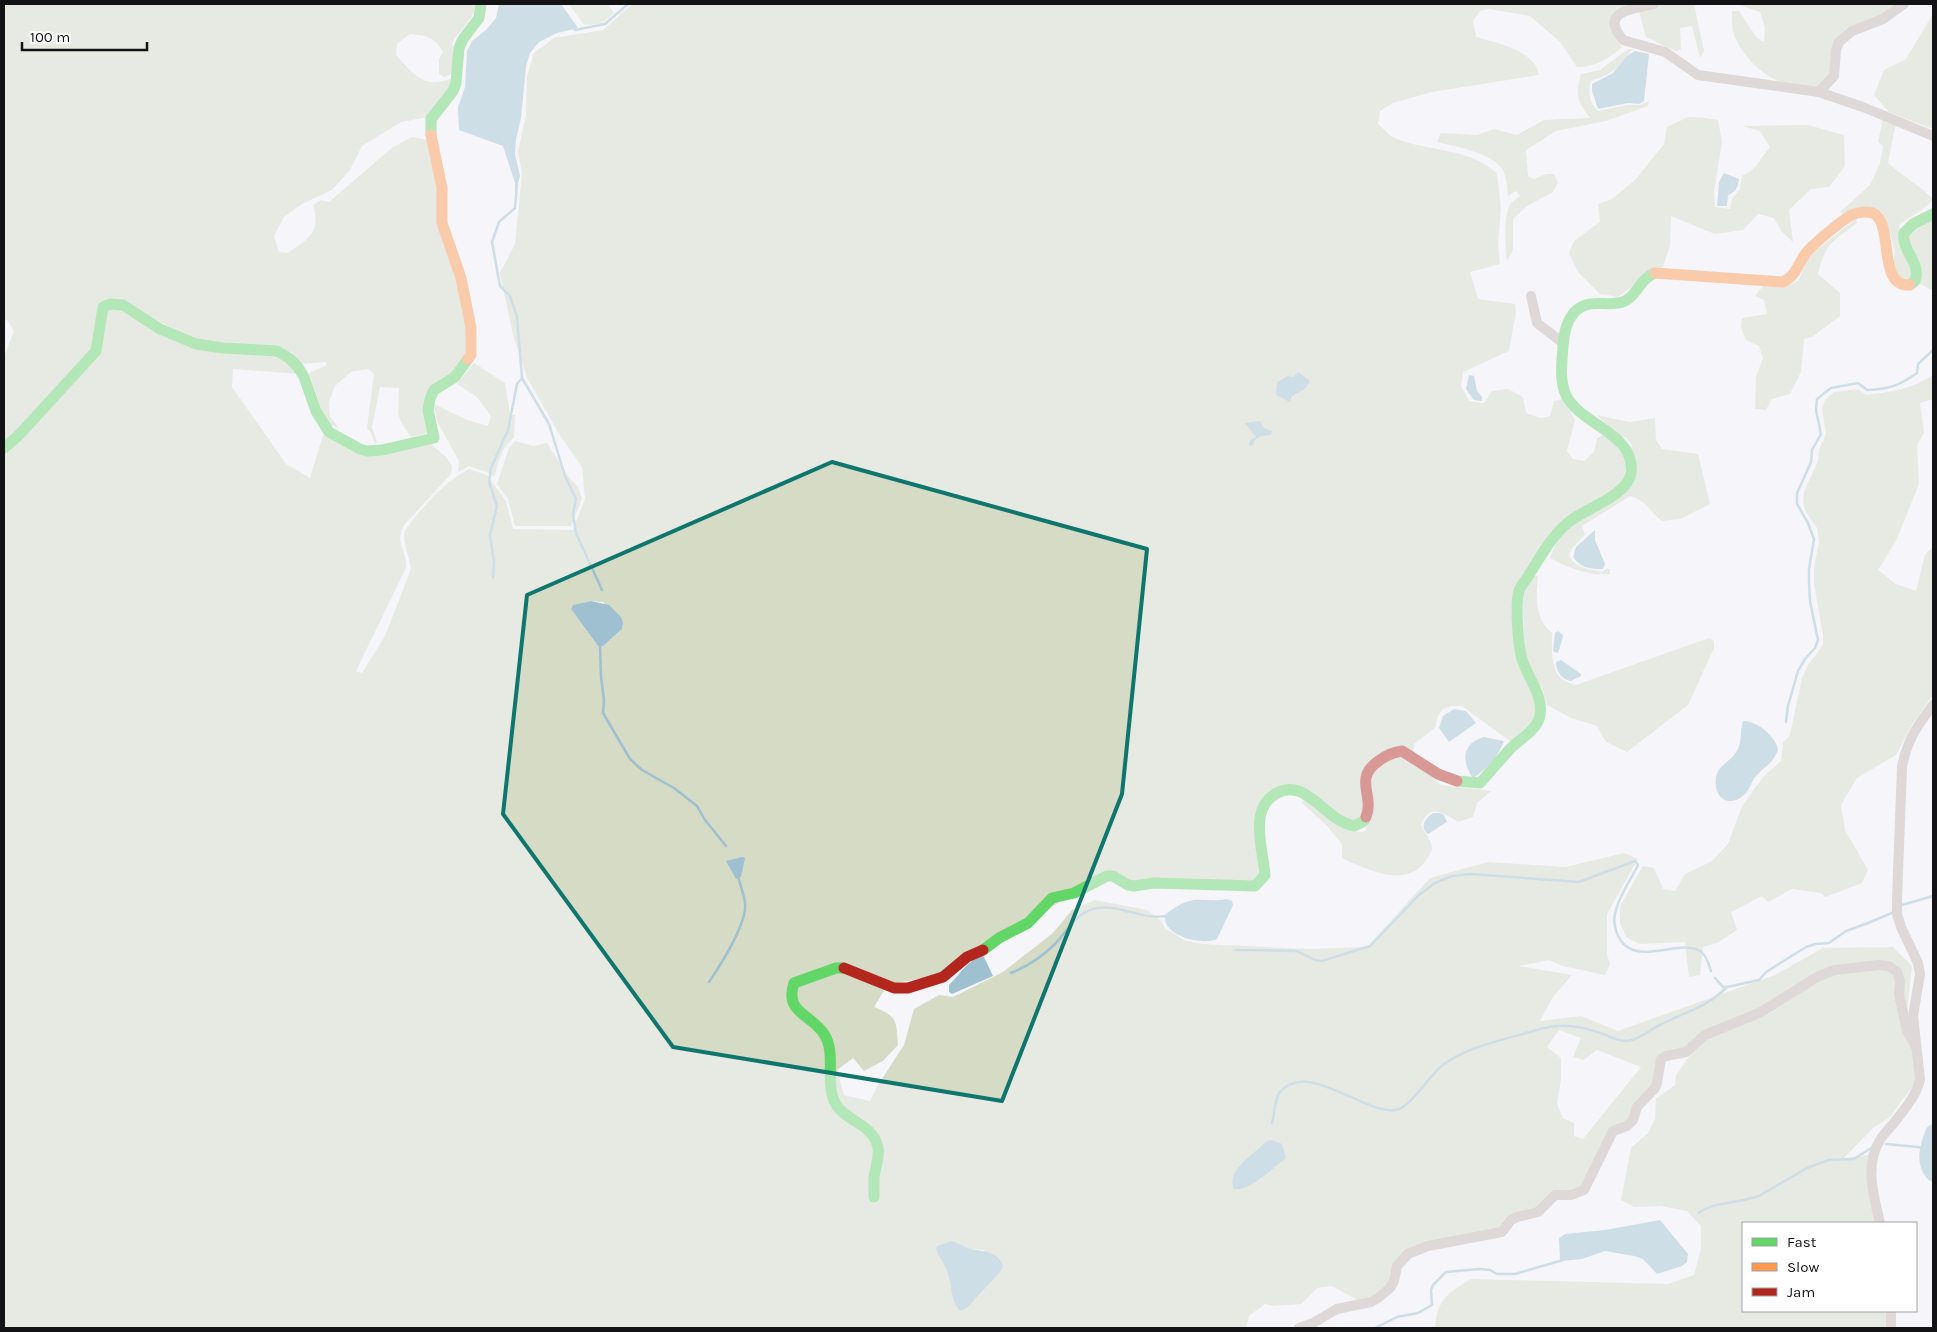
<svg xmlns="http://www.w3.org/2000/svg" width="1937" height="1332" font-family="Karla,sans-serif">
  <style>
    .green { fill: #dae0cb }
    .forest { fill: #d5dbc5; fill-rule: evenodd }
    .water { fill: #9ec0d1 }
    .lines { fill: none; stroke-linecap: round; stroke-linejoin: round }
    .stream { stroke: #9ec0d1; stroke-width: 2.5 }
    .river { stroke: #9ec0d1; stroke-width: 15 }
    .street { stroke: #c0b4b0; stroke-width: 10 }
    .fast { stroke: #63d668; stroke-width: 11 }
    .slow { stroke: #ff974d; stroke-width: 11 }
    .jam { stroke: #b3261e; stroke-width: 11 }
    .marked { fill: none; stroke: #0f766e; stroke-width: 4; stroke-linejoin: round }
  </style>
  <rect width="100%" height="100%" fill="#f5f5fa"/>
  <path class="green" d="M569 4H607L614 13 601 24 584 25Z"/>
  <g class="forest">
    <path d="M4 4H476C475 19 460 29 452 43L454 58 453 73 444 77 439 74V59L443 52C434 36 427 36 410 34L397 44 396 55C414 75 425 90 452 78L451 88 428 117 401 122 362 146 350 170 332 190 302 204 284 217 274 236 279 252 288 253C309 238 321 233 313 205L321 200 329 202 393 147 412 137 428 140 467 326V353L453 374 432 388 428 433 411 437 402 424 398 414 399 388 380 387 372 427 377 442 375 444 371 433 367 428 374 374 368 369 351 372 335 386 329 402 330 417 339 428 331 425 322 411 309 373 327 365 326 362 300 364 292 352 198 341 115 299 93 350 4 444V357L14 331 7 320 4 319Z"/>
    <path d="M632 4H1632L1614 12C1611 26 1612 36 1622 47 1608 59 1596 67 1577 67L1560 42 1530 16 1489 9 1480 11 1473 21 1476 37C1497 43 1535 50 1539 75L1432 92 1393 103 1380 111 1378 124C1384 129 1390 137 1397 139 1431 152 1467 147 1497 173L1501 209 1498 242 1500 264 1470 272 1478 299 1515 304 1516 312 1509 351 1463 372 1461 386 1469 401 1484 403 1492 391 1508 389 1523 397 1526 413 1540 418 1550 416 1554 401 1563 399 1575 420 1567 451 1573 459 1584 461 1594 452 1597 438 1603 435 1614 440 1627 460 1623 483 1581 511 1514 593 1535 696 1536 717 1511 742 1462 706H1452L1443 709 1438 716 1435 728 1414 744 1413 754 1415 762 1441 785 1491 791 1477 803 1473 817 1458 822C1443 813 1431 803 1421 824 1423 831 1433 843 1432 848 1432 853 1427 858 1425 862 1404 889 1366 869 1342 858V844L1327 826 1302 803 1303 801 1307 800 1351 831 1363 832 1366 830 1369 819 1352 822 1298 787 1266 798 1263 875 1258 881 1135 884 1106 875 1027 921 943 975 888 984 874 1007C898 1017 896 1020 898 1045L883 1061 864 1071 853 1058 837 1070 844 1095 870 1101 878 1085 904 1045 914 1009 939 995 953 997 1003 972 1053 933 1072 910 1095 900 1147 910 1160 920 1166 929 1186 941 1202 944 1307 949 1367 947 1430 878 1488 862 1566 867 1624 853 1638 859 1607 914V955L1610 964 1605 975 1562 966 1549 960 1519 966 1572 975 1553 997 1540 1021 1581 1016 1618 1031 1775 975 1823 948 1893 947 1912 966 1907 1012 1917 1080 1890 1117 1873 1128 1844 1158 1868 1155 1867 1175 1876 1223H1743V1311H1887V1328H1435C1437 1299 1448 1293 1471 1279L1668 1284 1694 1275 1701 1249V1226L1687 1211 1661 1206 1634 1207 1621 1200 1631 1148 1648 1133 1655 1119 1656 1099 1675 1085 1676 1075 1696 1047 1665 1054 1654 1081 1631 1118 1615 1128 1585 1186 1538 1208 1498 1230 1402 1255 1390 1285 1361 1302 1332 1286 1317 1288 1301 1304 1273 1306 1265 1304 1249 1316 1246 1328H4V450L100 349 105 310 121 308 152 329 279 356 299 374 233 369 232 387 286 464 310 478 323 435 368 456 431 444 446 457 452 466 451 474 404 525C394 543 407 550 406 568L356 671 362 673 385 636 411 569C410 557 402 543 405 531 421 508 444 482 469 469L487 475 506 501 513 529 573 530 585 499 582 467 559 434 527 378 513 335 500 273 515 244 522 173 518 151 526 115 527 76 534 53 554 38 603 30ZM591 601 603 602 623 624 622 629 603 646H598L571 609 573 605ZM1559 1030 1581 1038 1573 1057 1584 1060 1597 1050 1641 1067 1583 1139 1574 1136V1123L1563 1118 1557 1104 1561 1079V1058L1547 1047ZM970 1249 984 1250 1001 1271 967 1308 961 1311 956 1305 948 1271Z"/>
    <path d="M1637 4H1694L1704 51 1700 58 1692 26 1680 28 1681 49 1677 51C1666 48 1657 41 1646 37Z"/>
    <path d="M1736 4H1897L1881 15 1849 28C1840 52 1836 75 1813 89 1802 86 1790 85 1779 81 1761 76 1737 49 1733 31 1732 25 1732 18 1732 11H1739L1757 38 1764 42 1765 27 1760 12Z"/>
    <path d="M1933 14V129L1889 112 1874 95 1884 70 1906 59Z"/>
    <path d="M1628 49H1633L1617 68 1608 74 1591 81C1588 92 1589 103 1598 111L1627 105H1640L1649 101 1648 106 1606 121 1556 131 1526 150 1528 176 1534 179 1546 174H1554L1558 183 1553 192 1527 206 1513 219V250L1507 261C1505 249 1503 213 1511 203 1513 201 1518 198 1520 196L1516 191 1508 196C1507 187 1507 176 1502 169 1490 152 1456 147 1437 142L1441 133 1477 135 1494 129 1517 135 1544 120 1590 118C1577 100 1575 97 1581 74L1600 70Z"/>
    <path d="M1688 117 1706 118 1718 120 1722 142 1714 192 1715 207 1730 209 1732 199 1740 189 1742 176C1759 168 1758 161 1770 147L1760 131 1742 126 1808 125 1844 135 1845 166 1829 187 1811 189 1789 210 1793 242 1782 232 1774 218 1758 214 1743 230 1715 234 1671 216 1670 245 1663 267 1646 273 1633 286 1618 297 1600 294 1578 272 1569 253 1574 241 1600 222 1598 204 1612 199 1636 179 1664 144 1667 127Z"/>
    <path d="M1883 119 1896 123 1888 163C1903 176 1919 185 1933 199 1924 211 1910 216 1899 225L1901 249 1911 265 1912 278 1903 281 1893 267 1895 250 1885 217 1845 215 1840 212 1870 185 1880 163 1883 146 1878 142Z"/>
    <path d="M1933 218V290H1932L1920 284 1907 247 1908 231Z"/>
    <path d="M1856 219 1857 223C1834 241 1825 243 1818 274L1840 293V316L1812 337 1804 339 1801 372 1790 394 1772 399 1766 410 1755 409 1756 377 1763 358 1759 346 1746 340 1741 328 1742 318 1767 314 1764 300 1755 296 1763 286 1791 285 1799 280 1807 261 1814 252Z"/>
    <path d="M474 363 505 383 510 414 515 415 514 437 504 448 499 460 494 477 489 473 469 466 458 472 459 461 437 421 434 404 467 420 488 426 491 416 477 397 457 384Z"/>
    <path d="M1933 375V399L1920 403 1924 433 1917 445 1919 484 1896 541 1878 570 1896 584 1916 591 1925 554 1933 547V695L1911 726 1896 755 1857 778 1841 805 1845 830 1868 870 1862 883 1825 897 1821 893 1792 889 1768 902 1762 896 1731 912 1737 930 1717 943 1703 947 1700 975 1689 977 1685 942 1639 944 1626 937 1620 923V906L1643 866 1654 868 1663 889 1675 891 1685 874 1712 861 1728 844 1742 806 1764 776 1781 761 1783 742 1790 735 1802 678 1808 665 1823 645V635L1814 584V566L1819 542 1817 528 1806 512 1803 502 1804 492 1818 461 1819 450 1826 434 1822 408 1825 400 1834 392 1858 389 1866 395C1891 392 1912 389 1933 375Z"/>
    <path d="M1597 415 1629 422 1655 418 1656 440 1662 449 1698 454 1710 504 1680 519 1662 521C1649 511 1646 500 1630 496L1582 526 1585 535 1572 548 1569 556C1577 569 1588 569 1602 572L1606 569H1610V574C1588 576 1569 568 1550 558L1558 539 1574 522 1626 491 1632 445 1626 438 1617 434Z"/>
    <path d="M515 441 533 446 547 443 567 475 578 487 582 499 571 526H515L508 499 497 484 509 448Z"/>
    <path d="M1533 575 1538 576C1536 598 1534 617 1552 633 1552 647 1550 669 1562 679 1565 682 1572 684 1576 685L1709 638 1714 641V648L1688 705 1627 752 1606 742 1597 726 1571 718 1547 705 1542 688 1534 677 1525 654 1522 591Z"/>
  </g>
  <g class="water">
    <path d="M499 4H561L578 28 557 33 539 42 530 53 526 66 521 118 516 139 515 154 520 176 515 194V183L503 146 459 130 458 107 465 87 467 51 472 41 486 30 496 18Z"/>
    <path d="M1635 51 1649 54 1644 101 1639 104 1628 103 1598 109 1592 91V84L1613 73 1627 56Z"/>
    <path d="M1724 173 1739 179C1738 187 1736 192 1728 195L1727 206H1717L1719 182Z"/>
    <path d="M1298 372 1310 381 1306 388 1292 396 1290 402 1276 395 1277 382 1288 376 1293 377Z"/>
    <path d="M1469 375 1474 376 1477 391 1482 397V401L1474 400 1466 389Z"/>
    <path d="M1260 421 1264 428 1272 431 1271 435 1261 436 1255 440 1253 445 1249 446 1250 440 1256 437 1245 423Z"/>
    <path d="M1595 530V540L1605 564 1603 569C1590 569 1580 568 1573 557L1576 547Z"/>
    <path d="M591 601 609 605 621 617 623 623 622 629 603 646H598L571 609 573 605Z"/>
    <path d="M1558 631 1563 635V637L1558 653 1554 652 1553 650 1555 633Z"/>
    <path d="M1561 660 1581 674V676L1571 681C1562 680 1556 671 1556 662Z"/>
    <path d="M1454 709 1466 711 1476 723 1449 742 1439 728 1443 716Z"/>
    <path d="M1743 721C1756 720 1777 737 1778 750 1771 766 1767 764 1756 776 1751 781 1750 790 1744 795 1728 809 1713 797 1716 778 1717 766 1731 761 1737 751 1742 743 1740 730 1743 721Z"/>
    <path d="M1484 737 1504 741C1498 757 1487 769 1473 778 1461 761 1462 743 1484 737Z"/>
    <path d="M1433 813H1440L1444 815 1447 822 1428 834C1419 827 1425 819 1433 813Z"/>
    <path d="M742 857 745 858 741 877 736 879 726 861Z"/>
    <path d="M1226 899 1232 901 1233 905 1217 939C1204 945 1172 938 1166 923 1165 921 1165 918 1165 915 1172 909 1184 901 1194 900 1204 899 1215 902 1226 899Z"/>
    <path d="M983 955 993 976 952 994 949 992V985C960 974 968 960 983 955Z"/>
    <path d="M1271 1140 1282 1144 1286 1158C1274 1167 1249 1192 1234 1189 1225 1170 1256 1153 1267 1141Z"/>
    <path d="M1660 1220 1688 1254 1687 1262 1682 1266 1657 1274 1643 1259 1634 1256 1605 1251 1582 1259 1561 1261 1560 1259 1559 1238 1565 1234 1605 1230Z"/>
    <path d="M952 1241C958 1243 964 1247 970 1249 984 1252 997 1250 1003 1266L1001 1271 967 1308 961 1311C951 1305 952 1285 948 1274 946 1265 939 1258 936 1249L937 1246Z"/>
  </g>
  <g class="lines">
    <g class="stream">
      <path d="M574 28 575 30 605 24 628 4"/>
      <path d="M522 378 549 424 565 476 576 499 573 514 576 533 602 590"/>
      <path d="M493 577 494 562 490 535 497 506 489 482 491 468 508 430 517 384 522 378 517 317 510 296 500 286 492 242 499 222 515 208 517 185"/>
      <path d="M600 645 601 677 604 700 603 713 630 759 642 770 674 788 697 806 705 820 726 846"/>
      <path d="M1786 722 1788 706 1798 671 1805 659 1815 648 1818 640 1810 601 1809 583V569L1814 539 1808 523 1797 504V493L1811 462 1812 450 1821 434 1816 410 1817 399 1831 388 1858 383 1867 390C1889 389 1899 386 1917 373L1918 364 1933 350"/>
      <path d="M1902 905 1933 896"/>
      <path d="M1236 950 1297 951 1315 960 1322 961 1370 946 1419 895 1435 883 1452 876 1470 874 1579 882 1635 861 1638 865C1631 880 1620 894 1616 910 1613 919 1614 927 1618 936 1634 969 1677 938 1700 951 1706 954 1709 965 1711 971"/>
      <path d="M1011 973C1028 966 1042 957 1055 944 1069 930 1076 911 1098 908 1122 905 1142 920 1166 916"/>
      <path d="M1715 978 1723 987H1727L1759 980 1766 972 1806 947 1816 944 1829 943 1846 931 1868 923 1894 912"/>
      <path d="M709 982C720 966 748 922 745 903 744 894 740 885 738 876"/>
      <path d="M1272 1123C1275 1113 1274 1098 1281 1091 1309 1061 1364 1114 1395 1110 1411 1108 1429 1075 1444 1064 1471 1045 1508 1039 1540 1029 1562 1023 1581 1026 1603 1034 1611 1037 1619 1042 1628 1041 1641 1039 1650 1029 1662 1024 1687 1011 1706 1008 1727 987"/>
      <path d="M1886 1144 1928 1148"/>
      <path d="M1698 1213 1712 1206 1744 1200 1759 1196 1807 1168 1829 1160 1854 1159 1871 1148"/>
      <path d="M1375 1328 1397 1317 1418 1313 1432 1305 1431 1290 1433 1285 1446 1272 1479 1269 1490 1270 1497 1274H1515L1563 1260"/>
    </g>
    <path class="river" d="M1933 1132C1928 1145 1922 1162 1933 1174"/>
    <g class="street">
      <path d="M1654 4C1635 9 1598 10 1623 40L1665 52 1698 75 1819 92 1863 107 1933 136"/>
      <path d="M1819 92 1834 76 1836 50 1839 42 1852 31 1883 19 1904 4"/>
      <path d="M1531 296 1537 323 1563 343"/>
      <path d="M1880 1223C1874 1196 1864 1166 1880 1140 1885 1132 1892 1126 1897 1119 1907 1106 1917 1094 1920 1079L1913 1016 1920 974 1918 963 1901 927 1897 914V899L1902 767C1907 740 1917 726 1933 705"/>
      <path d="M1891 1311V1328"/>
      <path d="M1299 1328 1313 1323 1337 1309 1371 1302 1378 1298 1390 1288 1394 1281 1397 1266 1408 1254 1428 1246 1502 1232 1511 1220 1517 1217 1538 1212 1555 1195H1572L1584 1190 1613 1131 1627 1126 1633 1120 1637 1107 1655 1088 1657 1083 1661 1059 1666 1056 1686 1052 1705 1035 1761 1012 1819 976 1835 970 1879 965 1889 966 1897 972 1900 981 1899 994 1907 1031 1915 1045"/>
    </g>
    <g class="fast">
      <path d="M431 135V119L453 91 456 83 459 48 463 39 479 18 481 4"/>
      <path d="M1910 285 1915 281C1922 263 1901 251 1904 233L1913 224 1933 214"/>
      <path d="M4 448 18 436 96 351 103 307 110 304 123 305 160 329 196 344 223 348 277 351 289 358 298 367 304 377 316 411 329 432 360 449 367 451 382 450 434 438 428 410 430 399 434 390 455 377 468 359"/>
      <path d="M1457 781 1480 783C1490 772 1500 760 1510 749 1519 740 1535 731 1539 719 1546 698 1527 677 1522 659 1518 646 1515 602 1519 591 1521 585 1526 580 1529 575 1541 556 1552 535 1570 521 1587 508 1628 495 1631 473 1636 433 1580 425 1566 395 1559 380 1562 362 1563 346 1564 333 1567 317 1578 309 1592 298 1610 308 1625 301 1638 295 1639 279 1655 273"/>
      <path d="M983 950 999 938 1028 923 1052 898 1074 893 1107 876H1113L1128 885 1134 886 1154 883 1255 886 1265 875C1263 849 1248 808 1277 793 1289 787 1299 789 1309 797 1325 807 1335 822 1354 826L1364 821 1366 817"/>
      <path d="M844 968H836L794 983C784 1013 811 1014 824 1034 836 1052 826 1078 833 1098 840 1120 870 1122 877 1144 881 1155 875 1167 874 1178 874 1184 874 1191 874 1197"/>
    </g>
    <g class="slow">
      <path d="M431 135 442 188V223L461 278 471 328V355L468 359"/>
      <path d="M1655 273 1783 282C1796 276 1798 264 1806 253 1812 245 1841 221 1850 216 1857 212 1870 210 1876 215 1893 230 1878 287 1910 285"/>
    </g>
    <g class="jam">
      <path d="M1366 817C1375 795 1352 778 1380 760 1387 755 1394 752 1402 751L1438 774 1457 781"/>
      <path d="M844 968 894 988H908L943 977 967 957 983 950"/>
    </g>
  </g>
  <path d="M0 0H1937V1332H0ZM832 462 1147 549 1122 794 1002 1101 673 1047 503 814 527 595Z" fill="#f5f5fa" fill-opacity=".55" fill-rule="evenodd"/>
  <path class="marked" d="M832 462 1147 549 1122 794 1002 1101 673 1047 503 814 527 595Z"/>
  <rect width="1937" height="1332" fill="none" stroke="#131316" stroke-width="10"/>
  <rect x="1742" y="1222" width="175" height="90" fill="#ffffff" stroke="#a1a1a2"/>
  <rect x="1752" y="1238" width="25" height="8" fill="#63d668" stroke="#a1a1a2"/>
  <text x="1787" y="1247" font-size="15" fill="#131316">Fast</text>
  <rect x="1752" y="1263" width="25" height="8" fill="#ff974d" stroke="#a1a1a2"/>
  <text x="1787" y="1272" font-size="15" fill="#131316">Slow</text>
  <rect x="1752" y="1288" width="25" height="8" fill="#b3261e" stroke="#a1a1a2"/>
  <text x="1787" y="1297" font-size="15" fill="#131316">Jam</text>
  <path d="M22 42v8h125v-8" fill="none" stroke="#131316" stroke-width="2.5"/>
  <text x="30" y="42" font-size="15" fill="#131316" stroke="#ffffff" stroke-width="4" paint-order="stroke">100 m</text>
</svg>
